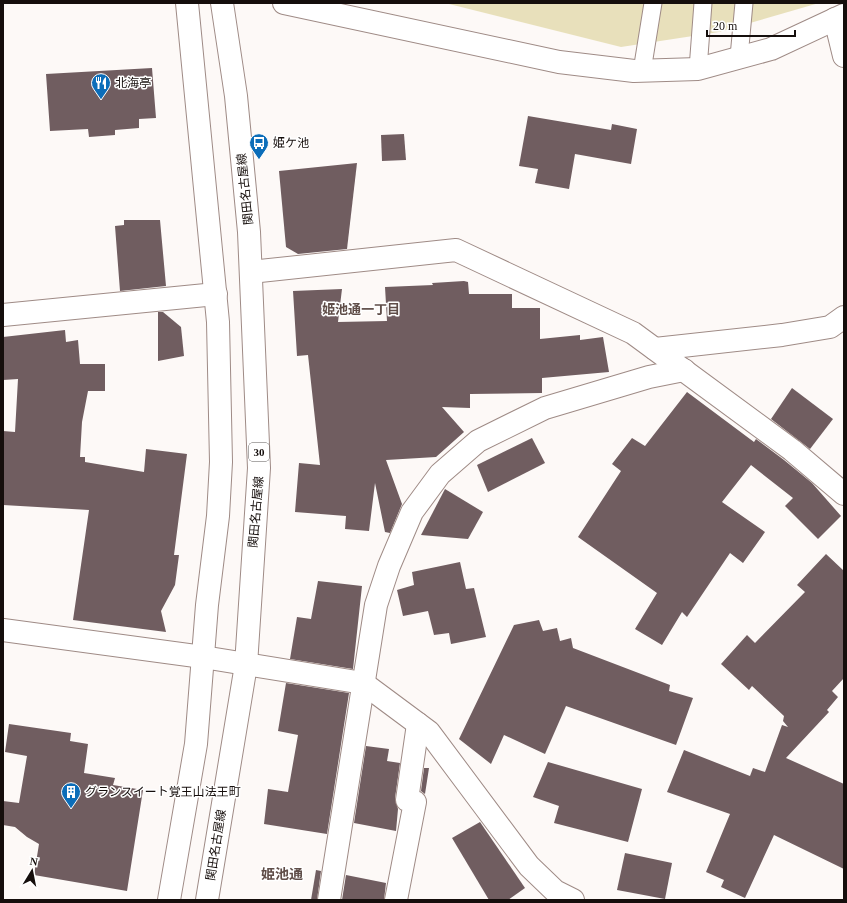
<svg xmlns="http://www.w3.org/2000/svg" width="847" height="903" font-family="'Times New Roman','Noto Sans JP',serif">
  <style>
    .green { fill: #e8e0bb }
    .building { fill: #705d60 }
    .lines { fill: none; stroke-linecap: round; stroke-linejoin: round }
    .lane-casing { stroke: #9f8b86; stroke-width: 19 }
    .street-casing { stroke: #9f8b86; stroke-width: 24 }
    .secondary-casing { stroke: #9f8b86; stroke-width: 24 }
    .primary-casing { stroke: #9f8b86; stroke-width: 24 }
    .lane { stroke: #fff; stroke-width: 17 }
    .street { stroke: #fff; stroke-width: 22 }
    .secondary { stroke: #fff; stroke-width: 22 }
    .primary { stroke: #fff; stroke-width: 22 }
    .labels { text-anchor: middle; stroke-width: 3; stroke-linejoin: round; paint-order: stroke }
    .shield { fill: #fff; stroke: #5b5655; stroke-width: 1 }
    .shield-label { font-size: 11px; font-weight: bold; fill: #150e0c }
    .poi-label { font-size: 12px; fill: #150e0c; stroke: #fff; text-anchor: start }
    .street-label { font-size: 12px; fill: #150e0c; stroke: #fff }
    .neighbourhood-label { font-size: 13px; font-weight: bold; fill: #5f4d48; stroke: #fff }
    .quarter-label { font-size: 14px; font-weight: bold; fill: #5f4d48; stroke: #fff }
  </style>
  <rect width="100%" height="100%" fill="#fdf9f7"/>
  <path class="green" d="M445 3H819L719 32 621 47Z"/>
  <g class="building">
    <path d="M152 68 156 118 139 119V128L115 130V135L89 137 88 129 50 131 46 74Z"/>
    <path d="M528 116 611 130 612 124 637 129 631 164 575 154 569 189 535 183 538 169 519 166Z"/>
    <path d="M404 134 406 160 382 161 381 135Z"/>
    <path d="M357 163 347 249 298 254 286 247 279 171Z"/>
    <path d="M124 220H160L166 286 120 291 115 226 124 225Z"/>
    <path d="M464 281 468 282 469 294H512V308H540V339L580 335V340L603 337 609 372 542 378V393L470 394V408L442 407 464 432 436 457 386 460 402 504 390 533 385 532 375 483 369 531 345 529 346 516 295 512 299 463 320 465 308 355 297 356 293 291 342 289 338 322 387 321 385 287 433 285 432 283Z"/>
    <path d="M158 312H163L181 327 184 356 158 361Z"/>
    <path d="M65 330 66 342 78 340 80 364H105V391H88L82 422 80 457H85V462L144 472 146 449 187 454 174 555H179L175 585 161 611 166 632 73 620 89 510 3 505V431L15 432 18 379 3 380V337Z"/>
    <path d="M792 388 833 419 810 449 771 419Z"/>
    <path d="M687 392 754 442 756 439 784 460 812 483 841 516 818 539 785 506 793 498 751 465 722 502 765 532 743 563 730 553 687 617 682 612 662 645 635 629 657 593 578 537 621 471 612 464 632 438 645 446Z"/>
    <path d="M532 438 545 463 488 492 477 465Z"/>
    <path d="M445 489 483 512 468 539 421 535Z"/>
    <path d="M826 554 844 571V678L832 691 838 697 827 710 829 712 786 758 844 784V869L774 835 745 898 721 887 724 880 706 872 730 814 667 792 684 750 750 776 753 768 765 772 782 725 788 727 783 721 784 716 752 686 749 690 721 664 747 635 755 643 805 592 797 585Z"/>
    <path d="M460 562 466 589 474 588 486 637 451 644 449 633 434 635 428 611 403 616 397 590 414 585 412 572Z"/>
    <path d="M318 581 362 586 353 669 290 659 297 617 311 619Z"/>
    <path d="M539 620 543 631 557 628 560 641 571 638 573 648 670 685 669 691 693 698 676 745 566 706 545 754 504 735 491 764 459 739 514 625Z"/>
    <path d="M286 683 349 693 327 834 264 824 268 789 288 792 298 735 278 731Z"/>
    <path d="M9 724 71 733 70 741 88 744 84 773 115 778 113 785 143 790 127 891 34 875 39 844 27 837 15 827 3 825V801L19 803 27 756 5 752Z"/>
    <path d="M366 746 389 749 387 761 400 763 395 798 398 809 396 831 354 823Z"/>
    <path d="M548 762 642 789 628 842 554 823 559 806 533 797Z"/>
    <path d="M424 768H429L425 794 421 791Z"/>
    <path d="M480 822 525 888 508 900H489L452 838Z"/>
    <path d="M625 853 672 863 665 899 617 890Z"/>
    <path d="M316 870 321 871 317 900H311Z"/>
    <path d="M346 875 386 883 384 900H342Z"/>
  </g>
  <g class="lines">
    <g class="lane-casing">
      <g id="lane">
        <path d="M739 57 744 3"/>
        <path d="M698 69 703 3"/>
        <path d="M642 71 653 3"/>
      </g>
    </g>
    <g class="street-casing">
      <g id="street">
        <path d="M835 19 844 56"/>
        <path d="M251 272 456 250 633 333 792 450 844 494"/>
        <path d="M3 315 216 294"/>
        <path d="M655 349 782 335 830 327 844 317"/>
        <path d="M3 630 203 657 363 683 429 732 529 866 555 891 573 900"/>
        <path d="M329 900 376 605 389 566 412 512 440 474 478 441 545 408 649 377 684 370"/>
        <path d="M396 900 415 802 407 800 418 724"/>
      </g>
    </g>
    <g class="secondary-casing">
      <path id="secondary" d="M284 3 559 62 634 71 698 69 771 49 844 15"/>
    </g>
    <g class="primary-casing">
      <g id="primary">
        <path d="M169 900 196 744 207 605 218 516 221 462 218 322 187 3"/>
        <path d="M207 900 246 665 259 468 249 232 236 96 222 3"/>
      </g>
    </g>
    <use href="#lane" class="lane"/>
    <use href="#street" class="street"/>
    <use href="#secondary" class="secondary"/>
    <use href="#primary" class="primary"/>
  </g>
  <defs>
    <g id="restaurant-pin" transform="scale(1)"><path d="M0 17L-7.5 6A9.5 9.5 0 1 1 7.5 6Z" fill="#0b6db9" stroke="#fff"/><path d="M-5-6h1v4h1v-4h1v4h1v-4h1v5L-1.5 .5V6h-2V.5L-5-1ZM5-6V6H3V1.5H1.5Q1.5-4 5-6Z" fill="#fff"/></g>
    <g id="bus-pin" transform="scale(1)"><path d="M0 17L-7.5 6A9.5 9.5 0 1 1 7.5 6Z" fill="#0b6db9" stroke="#fff"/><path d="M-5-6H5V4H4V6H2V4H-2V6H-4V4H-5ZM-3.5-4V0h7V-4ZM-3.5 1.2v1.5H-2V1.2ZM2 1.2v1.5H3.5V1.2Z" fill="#fff"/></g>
    <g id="building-pin" transform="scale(1)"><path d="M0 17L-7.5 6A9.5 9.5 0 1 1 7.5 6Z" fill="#0b6db9" stroke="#fff"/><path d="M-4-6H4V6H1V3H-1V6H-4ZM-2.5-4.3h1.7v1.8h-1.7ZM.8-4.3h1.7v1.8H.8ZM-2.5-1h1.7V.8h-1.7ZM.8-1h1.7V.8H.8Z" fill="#fff"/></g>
  </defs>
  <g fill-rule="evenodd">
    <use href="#restaurant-pin" x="101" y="83"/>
    <use href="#bus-pin" x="259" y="143"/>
    <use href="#building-pin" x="71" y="792"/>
  </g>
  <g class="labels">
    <rect class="shield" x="249" y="443" width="20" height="18" rx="3"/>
    <g class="shield-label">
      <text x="259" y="456">30</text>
    </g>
    <g class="poi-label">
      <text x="115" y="87">北海亭</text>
      <text x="273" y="147">姫ケ池</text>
      <text x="85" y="796">グランスイート覚王山法王町</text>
    </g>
    <g class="street-label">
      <text transform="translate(245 189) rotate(-96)" y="4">関田名古屋線</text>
      <text transform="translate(256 512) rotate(-85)" y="4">関田名古屋線</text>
      <text transform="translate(216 845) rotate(-81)" y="4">関田名古屋線</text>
    </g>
    <g class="neighbourhood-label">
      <text x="361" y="314">姫池通一丁目</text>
    </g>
    <g class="quarter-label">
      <text x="282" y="879">姫池通</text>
    </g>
  </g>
  <rect width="847" height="903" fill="none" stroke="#150e0c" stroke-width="8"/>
  <g transform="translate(32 871) rotate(10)" stroke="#ffffff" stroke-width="3" paint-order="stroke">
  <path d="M0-3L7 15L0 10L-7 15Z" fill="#150e0c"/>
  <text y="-6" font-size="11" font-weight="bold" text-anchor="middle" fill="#150e0c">N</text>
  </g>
  <path d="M707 30v6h88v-6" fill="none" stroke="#150e0c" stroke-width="2"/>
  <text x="713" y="30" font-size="12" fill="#150e0c" stroke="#ffffff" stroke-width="3" paint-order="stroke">20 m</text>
</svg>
